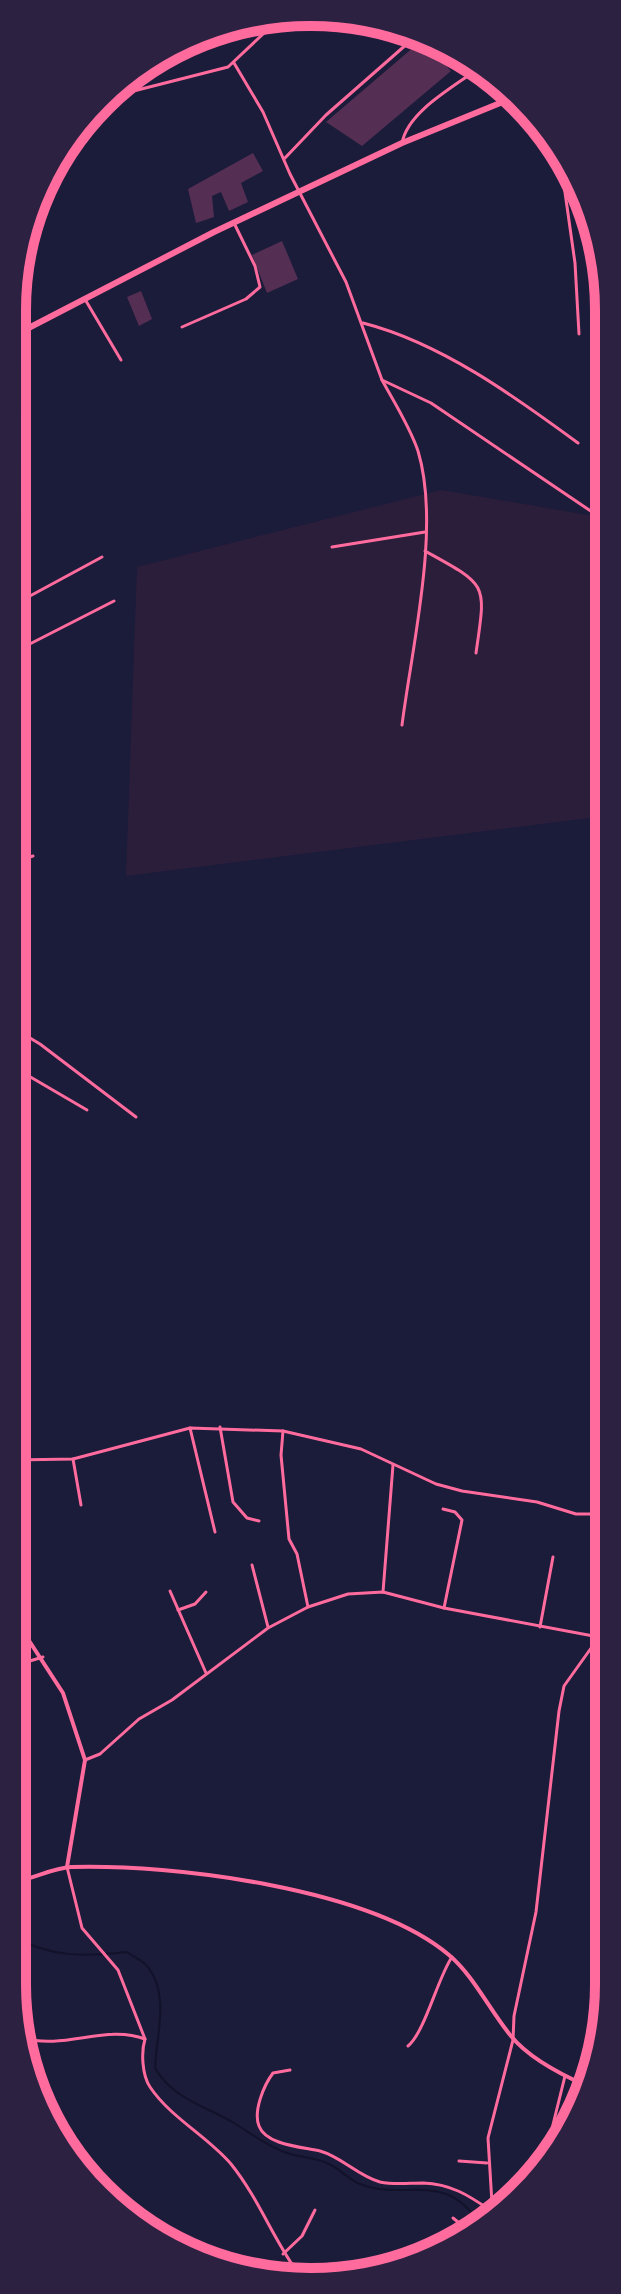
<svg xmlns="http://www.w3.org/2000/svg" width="621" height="2294" font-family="Roboto,sans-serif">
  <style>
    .green { fill: #2a1e3b }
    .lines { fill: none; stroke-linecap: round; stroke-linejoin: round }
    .stream { stroke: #12122b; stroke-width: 2 }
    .building { fill: #542f53 }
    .minor { stroke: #ff6b9d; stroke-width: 3 }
    .tertiary { stroke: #ff6b9d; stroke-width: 4 }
    .primary { stroke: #ff6b9d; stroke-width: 6 }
    .rim { fill: none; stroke: #ff6b9d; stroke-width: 10 }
  </style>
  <rect width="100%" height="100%" fill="#1b1b3a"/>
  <path class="green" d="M441 490 606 518V665L593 685 606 737V816L126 876 137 567Z"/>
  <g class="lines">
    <path class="stream" d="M12 1937C53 1957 82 1957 127 1952 133 1957 144 1961 148 1967 170 1995 156 2037 155 2068 174 2100 204 2105 234 2123 252 2134 267 2146 287 2153 301 2158 316 2157 329 2164 340 2169 349 2180 360 2184 405 2202 446 2168 481 2226"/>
  </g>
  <g class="building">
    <path d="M422 40 451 71 362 146 326 122Z"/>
    <path d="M253 153 263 171 241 183 248 202 229 211 221 192 212 196 214 217 196 223 188 189Z"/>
    <path d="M282 241 298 279 267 293 252 255Z"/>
    <path d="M141 291 152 319 139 326 127 297Z"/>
  </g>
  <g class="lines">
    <g class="minor">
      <path d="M234 63 263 112 290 174 346 282 382 380 431 403 601 518"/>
      <path d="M110 97 228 67 280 18"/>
      <path d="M402 143C408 111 454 87 479 68"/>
      <path d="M559 150 575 263 579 334"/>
      <path d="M285 158 326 115 416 36"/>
      <path d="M86 301 121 360"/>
      <path d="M363 323C441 343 514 396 578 443"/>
      <path d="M182 327 246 299 260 287 255 266 235 225"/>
      <path d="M382 380C394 402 410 427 418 451 441 527 412 646 402 725"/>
      <path d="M332 547 425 532"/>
      <path d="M425 551C489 586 486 583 476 653"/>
      <path d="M17 603 102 557"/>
      <path d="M16 651 114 601"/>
      <path d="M16 861 33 856"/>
      <path d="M15 1029 40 1044 136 1117"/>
      <path d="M15 1068 87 1110"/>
      <path d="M605 1126C592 1095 600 1063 605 1031"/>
      <path d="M220 1427 233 1502 247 1518 259 1521"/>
      <path d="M190 1428 215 1532"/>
      <path d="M283 1431 281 1455 289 1539 297 1554 308 1607"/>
      <path d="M73 1459 81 1505"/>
      <path d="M14 1460 73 1459 190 1428 283 1431 361 1449 436 1484 462 1491 537 1502 576 1514H604"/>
      <path d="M443 1509 455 1512 462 1520 444 1608"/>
      <path d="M252 1565 268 1627"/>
      <path d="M170 1591 206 1673"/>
      <path d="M383 1592 393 1465"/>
      <path d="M178 1610 195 1604 206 1592"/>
      <path d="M540 1627 553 1557"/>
      <path d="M13 1666 43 1657"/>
      <path d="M85 1760 100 1754 139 1719 172 1700 268 1628 308 1607 348 1594 383 1592 444 1608 604 1638"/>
      <path d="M67 1867 82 1928 118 1970 145 2039C141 2052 142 2075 150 2087 171 2118 207 2136 231 2164 260 2200 275 2244 303 2280"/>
      <path d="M23 2038C65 2050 106 2024 145 2039"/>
      <path d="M408 2046C425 2032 438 1977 452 1957"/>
      <path d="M290 2070 273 2073C264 2085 253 2111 259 2126 266 2145 302 2147 320 2151 342 2157 358 2176 380 2182 394 2185 409 2183 423 2183 451 2184 468 2195 490 2210"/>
      <path d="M459 2161 487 2163"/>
      <path d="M544 2161 565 2076"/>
      <path d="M453 2218 469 2231"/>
      <path d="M493 2220 488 2138 513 2040 514 2016 536 1912 559 1711 564 1686 599 1637"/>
      <path d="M283 2254 302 2236 315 2210"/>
    </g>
    <g class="tertiary">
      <path d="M13 1616 63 1693 85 1760 67 1867"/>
      <path d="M12 1882C32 1880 51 1868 71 1867 173 1864 370 1888 449 1955 474 1976 490 2011 511 2036 528 2057 562 2075 587 2086"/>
    </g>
    <path class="primary" d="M17 334 214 232 402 143 515 97"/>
  </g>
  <path d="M0 0H621V2294H0ZM310 26H311A284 284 0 0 1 595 310V1984A284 284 0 0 1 311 2268H310A284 284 0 0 1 26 1984V310A284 284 0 0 1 310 26Z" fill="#2d2142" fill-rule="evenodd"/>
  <path class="rim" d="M310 26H311A284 284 0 0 1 595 310V1984A284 284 0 0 1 311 2268H310A284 284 0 0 1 26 1984V310A284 284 0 0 1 310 26Z"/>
</svg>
